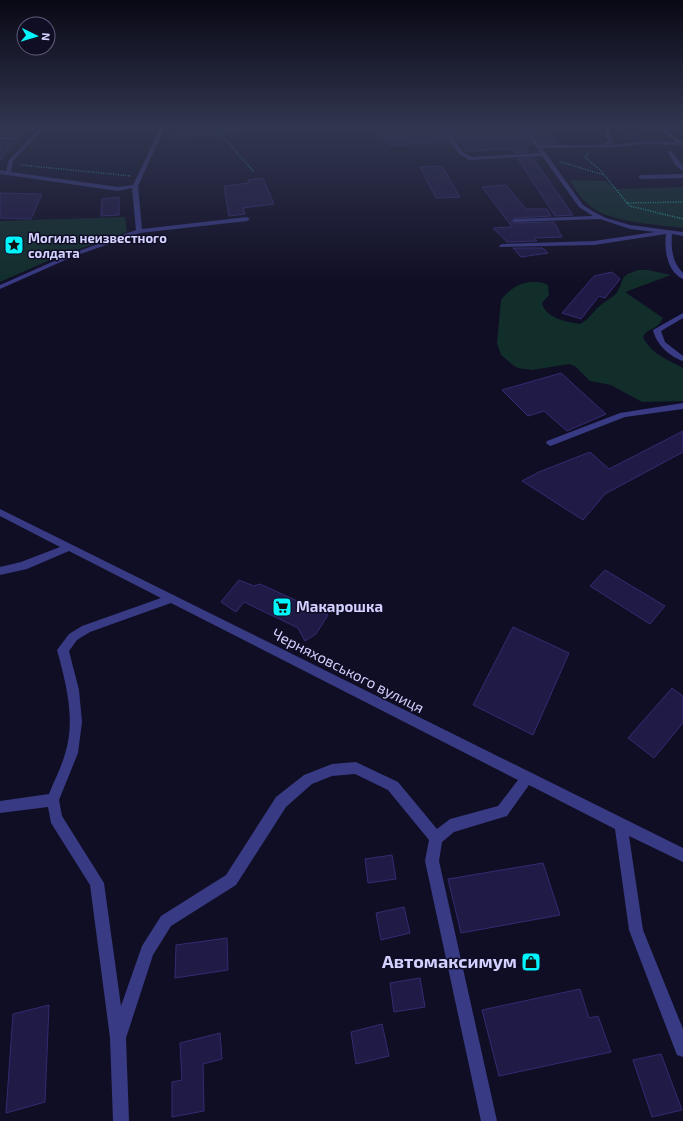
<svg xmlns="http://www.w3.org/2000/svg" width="683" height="1121" font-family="'Exo 2',sans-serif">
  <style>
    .green { fill: #112e2b }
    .building { fill: #1f1a46; stroke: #342b72 }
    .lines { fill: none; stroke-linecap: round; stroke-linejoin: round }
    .path { stroke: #2cb8a6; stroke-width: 1.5; stroke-dasharray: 1 1.5; stroke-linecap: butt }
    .minor { fill: #383a84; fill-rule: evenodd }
    .labels { text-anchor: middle; stroke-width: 3; stroke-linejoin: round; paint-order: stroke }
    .far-poi-label { font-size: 13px; font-weight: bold; fill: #d3d1ff; stroke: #100e24; text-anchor: start }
    .poi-label { font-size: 15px; font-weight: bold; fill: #d3d1ff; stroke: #100e24; text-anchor: start }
    .street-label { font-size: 15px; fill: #d3d1ff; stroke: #100e24 }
    .near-poi-label { font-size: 18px; font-weight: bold; fill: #d3d1ff; stroke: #100e24; text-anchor: end }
  </style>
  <rect width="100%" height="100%" fill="#100e24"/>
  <g class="green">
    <path d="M175 127H335L337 130 169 138Z"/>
    <path d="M570 180 605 181 616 189 683 187V228C660 225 611 222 593 208 583 201 575 190 570 180Z"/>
    <path d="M125 217 127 232 54 258 0 282V221Z"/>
    <path d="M638 270H648L671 275 625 292 663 318C661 320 661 323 659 324 654 330 646 329 643 337 650 353 668 360 683 368V401L642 402 611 385 590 381 575 366 569 364 532 370 518 368 513 365 501 355 497 343 501 300C512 285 531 277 548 285L549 295 542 303C545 318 567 322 580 324 590 319 592 312 601 305 605 301 612 298 616 294 626 279 617 277 638 270Z"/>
  </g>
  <g class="building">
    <path d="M0 127H28L0 160Z"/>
    <path d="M424 127H439L448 141 390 146 385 139 378 140 373 132H380L423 128Z"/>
    <path d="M446 127H521L532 145H524L529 152 514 153 511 149 466 151 459 140 456 141Z"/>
    <path d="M528 127H546L558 144H541Z"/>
    <path d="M533 158 573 215 555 216 518 159Z"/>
    <path d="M442 166 460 197 436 198 420 167Z"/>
    <path d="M263 178 274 204 243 208 245 214 229 216 224 186 249 183 248 180Z"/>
    <path d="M506 185 526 209H547L551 216 515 218 512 220V223L554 222 562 237 534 238 537 241 507 242 493 228 512 227 482 187Z"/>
    <path d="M0 193 42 194 31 219 0 218Z"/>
    <path d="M119 197V215L101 216 102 199Z"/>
    <path d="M513 248H543L548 253 521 257Z"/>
    <path d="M612 272 620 279 605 298 599 296 581 319 562 313 594 276Z"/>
    <path d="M561 373 606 414 567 431 544 411 528 416 502 390Z"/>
    <path d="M683 431V452L605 494 583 520 522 481 539 472 590 452 609 469Z"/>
    <path d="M605 570 665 606 650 624 590 586Z"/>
    <path d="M239 580 254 586 260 584 328 615 316 634 305 641 298 628 244 602 236 612 221 602Z"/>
    <path d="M513 627 569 653 533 735 473 705Z"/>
    <path d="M672 688 683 696V723L654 758 628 738Z"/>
    <path d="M392 855 396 879 368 883 365 859Z"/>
    <path d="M543 863 560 915 461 933 448 879Z"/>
    <path d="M404 907 410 933 381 940 376 913Z"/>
    <path d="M227 938 228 970 175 978 176 945Z"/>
    <path d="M420 978 425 1007 394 1012 390 983Z"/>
    <path d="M580 989 589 1018 598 1016 611 1052 499 1076 482 1010Z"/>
    <path d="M49 1005 45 1102 6 1113 13 1014Z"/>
    <path d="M382 1024 389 1056 356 1064 351 1032Z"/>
    <path d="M220 1033 222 1059 203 1064 204 1111 172 1117V1082L182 1080 180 1043Z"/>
    <path d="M661 1054 682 1110 652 1117 633 1060Z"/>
  </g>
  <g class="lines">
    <g class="path">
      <path d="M212 127 218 131 254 172"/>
      <path d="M218 131 225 127"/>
      <path d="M616 132 624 127"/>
      <path d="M628 135 654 130"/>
      <path d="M0 138 21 139"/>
      <path d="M588 154 585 157 601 171 627 203 683 202"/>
      <path d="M561 162 604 175"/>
      <path d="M21 165 131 176"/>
      <path d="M627 203 630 206 683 219"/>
    </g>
    <g class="minor">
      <path d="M41 127H45L13 161 11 172 118 187 133 185 161 127H165L138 186 142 229 247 217 250 219 247 221 140 233 72 257 0 289V285L68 255 136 230 132 188 118 191 0 174V170L6 171 9 160Z"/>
      <path d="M371 127 380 129 423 127 380 131 372 130Z"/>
      <path d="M440 127H444L463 152 472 157 540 153 522 127H526L540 145H603L608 141 605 132V127H609V132L613 141 609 145 641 142H676L658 127 683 128V130H667L683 143V145L641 144 619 147 542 148 583 205 594 212 606 218 630 225 683 232V236L672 234C671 249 672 262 683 273V279C667 272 664 249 666 234L594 245 500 247 499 246 502 244 594 241 655 232 630 229 600 219 513 222V220L515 219 593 216 579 207 542 156 469 160 459 154Z"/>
      <path d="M667 151H671L683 166V171L676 166Z"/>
      <path d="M683 174V178L641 179 638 177 641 175Z"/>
      <path d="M683 313V318L661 331 665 342 683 356V361C670 357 656 344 653 330Z"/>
      <path d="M683 403V409L625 417 553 445 550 446 546 443 547 441 620 413Z"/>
      <path d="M0 509 683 848V862L629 836 643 930 683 1029V1057L677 1055 629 930 615 829 529 785 507 816 454 832 442 842 439 861 497 1121H481L425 861 429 840 388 790 355 774 332 776 312 784 286 807 236 885 171 926 153 955 126 1038 129 1121H113L110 1038 90 885 51 823 48 807 0 813V801L49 794C54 781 61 768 65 754 76 720 66 683 57 650L69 634 82 626 161 598 69 551 27 569 0 575V567L21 562 60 547 0 516ZM171 603 518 780 498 806 450 819 437 829 398 782 360 764 356 762 332 764 304 775 276 797 226 875 161 916 142 946 121 1006 104 883 62 816 59 800 78 753 82 722 79 690 69 651 77 640 90 632Z"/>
    </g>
  </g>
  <linearGradient id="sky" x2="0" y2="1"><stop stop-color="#090814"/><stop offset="0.45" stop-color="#313650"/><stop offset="1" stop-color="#313650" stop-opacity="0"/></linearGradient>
  <rect width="683" height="284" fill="url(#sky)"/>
  <defs>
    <g id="sight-square" transform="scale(1)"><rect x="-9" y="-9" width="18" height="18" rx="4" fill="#00f5fc" stroke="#100e24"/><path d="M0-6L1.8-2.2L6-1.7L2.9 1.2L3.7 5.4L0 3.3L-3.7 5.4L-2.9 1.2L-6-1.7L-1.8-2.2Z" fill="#111"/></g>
    <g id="supermarket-square" transform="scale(1)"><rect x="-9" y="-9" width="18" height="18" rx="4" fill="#00f5fc" stroke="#100e24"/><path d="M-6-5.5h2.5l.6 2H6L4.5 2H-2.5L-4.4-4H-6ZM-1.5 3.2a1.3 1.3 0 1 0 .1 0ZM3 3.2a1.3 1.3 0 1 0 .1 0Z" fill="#111"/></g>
    <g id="shop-square" transform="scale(1)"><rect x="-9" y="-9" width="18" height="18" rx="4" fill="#00f5fc" stroke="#100e24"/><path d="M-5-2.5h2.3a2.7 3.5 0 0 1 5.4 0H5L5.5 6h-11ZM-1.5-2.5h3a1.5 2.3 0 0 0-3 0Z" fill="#111"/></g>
  </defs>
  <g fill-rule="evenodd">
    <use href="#sight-square" x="14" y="245"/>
    <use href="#supermarket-square" x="282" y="607"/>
    <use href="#shop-square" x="531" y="962"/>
  </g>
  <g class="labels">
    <g class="far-poi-label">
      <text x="28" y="243">Могила неизвестного<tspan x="28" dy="15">солдата</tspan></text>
    </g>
    <g class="poi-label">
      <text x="296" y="612">Макарошка</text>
    </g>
    <g class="street-label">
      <text transform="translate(348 671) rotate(27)" y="5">Черняховського вулиця</text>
    </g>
    <g class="near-poi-label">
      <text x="517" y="968">Автомаксимум</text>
    </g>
  </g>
  <g transform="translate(36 36) rotate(95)"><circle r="19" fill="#100e24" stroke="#5e5c7c"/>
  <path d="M0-3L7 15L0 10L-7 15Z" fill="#00f5fc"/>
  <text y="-6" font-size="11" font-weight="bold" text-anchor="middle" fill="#d3d1ff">N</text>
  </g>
</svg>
